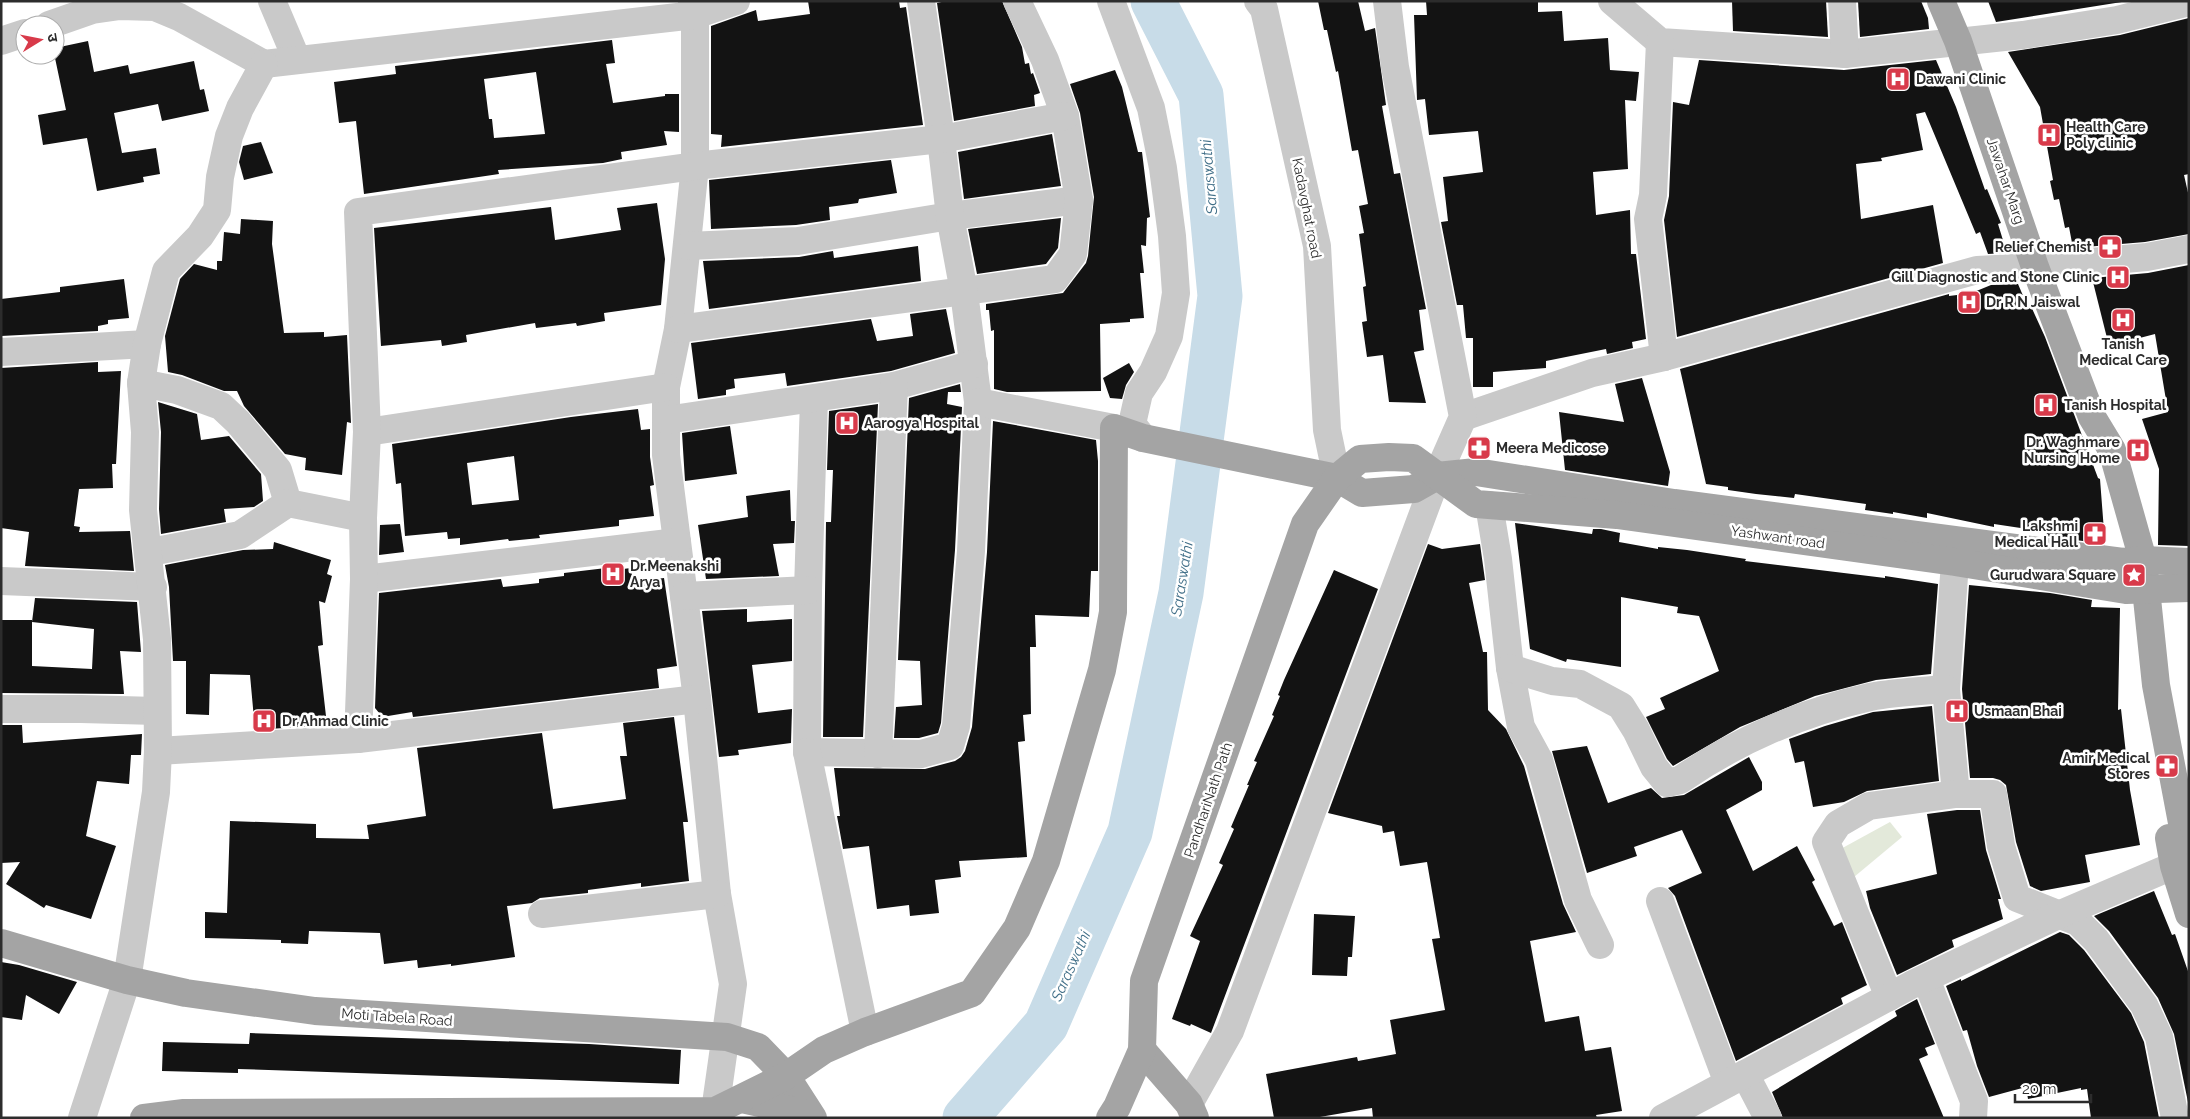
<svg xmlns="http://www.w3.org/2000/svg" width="2190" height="1119" font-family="Raleway,'Noto Sans Devanagari',sans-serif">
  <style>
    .green { fill: #e3e9da }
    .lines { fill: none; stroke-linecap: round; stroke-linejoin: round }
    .river { stroke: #c8dce8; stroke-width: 45 }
    .building { fill: #131313; fill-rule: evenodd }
    .minor { stroke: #c9c9c9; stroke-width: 28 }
    .major { stroke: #a4a4a4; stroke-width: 28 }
    .labels { text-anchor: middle; stroke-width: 5; stroke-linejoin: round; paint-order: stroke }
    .poi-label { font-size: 14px; font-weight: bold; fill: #2c2c2c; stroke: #fff; text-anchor: start }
    .street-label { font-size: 14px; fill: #2c2c2c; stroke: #fff }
    .water-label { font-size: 15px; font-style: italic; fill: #416f88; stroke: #fff }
  </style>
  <rect width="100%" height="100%" fill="#fff"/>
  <path class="green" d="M1890 822 1902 837 1842 887 1826 857Z"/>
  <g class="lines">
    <path class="river" d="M965 1118 1046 1025 1130 832 1181 593 1220 296 1201 95 1153 1"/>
  </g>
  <g class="building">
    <path d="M808 1H899L900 8 906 7 923 125 721 147 722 135 711 134V26L756 10 758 21 810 14Z"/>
    <path d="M946 1H1002L1022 47 1025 64 1029 63 1031 74 1033 73 1040 93 1034 95 1035 106 954 121 937 3Z"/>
    <path d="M1318 1H1358L1365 31 1375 28 1386 105 1382 106 1394 174 1400 173 1426 309 1419 310 1424 350 1414 352 1426 403 1389 402 1383 355 1367 357 1362 322 1367 321 1363 287 1366 286 1359 234 1364 233 1359 206 1368 204 1358 150 1352 151 1338 71 1336 72 1327 30H1324Z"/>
    <path d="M1426 1H1538V12L1562 11 1564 41 1608 38 1610 70 1639 72 1636 101 1625 100 1628 169 1593 172 1596 215 1630 210 1631 254H1636L1646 339 1632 342 1633 348 1607 354 1606 349 1546 361V368L1493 372V387H1473V338H1466L1463 305H1457L1441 222 1448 221 1443 177 1483 172 1478 131 1429 135 1425 99 1417 100 1414 15H1427Z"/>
    <path d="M1732 1H1826L1828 37 1733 31Z"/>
    <path d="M1858 1H1921L1928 18 1929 29 1860 37Z"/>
    <path d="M1988 1H2128L1996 22Z"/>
    <path d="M2189 18V174L2184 175 2189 197V234L2145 242 2073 248 2069 227 2065 228 2059 199 2054 200 2050 181 2053 180 2040 107 2008 52 2120 35Z"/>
    <path d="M612 40 615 63 606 64 613 103 665 96V94H679V132L664 131 667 145 621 152 622 159 603 163 498 170 499 174 364 194 356 121 339 123 334 82 396 74 395 66ZM536 72 545 134 494 138 492 119H489L484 79Z"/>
    <path d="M88 41 94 72 128 65 130 74 194 61 200 90 204 89 209 111 162 121 158 104 114 113 122 153 156 148 160 174 143 177 144 182 97 191 87 138 43 145 38 115 66 110 55 58V48Z"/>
    <path d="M1699 60 1844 70 1936 60 1956 107 1985 190 1987 189 2001 223 1998 224 2006 250H2004L2005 253 1988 254 1980 232 1976 234 1925 112 1916 114 1923 150 1881 158 1882 161 1856 164 1861 219 1933 205 1943 263 1677 337 1664 220 1669 196 1673 102 1689 105Z"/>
    <path d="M1115 70 1122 87 1138 152H1142L1150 217 1147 218 1146 246 1141 245 1144 273H1140L1144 318 1130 319V322L1100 324 1101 391 1007 392 994 389V330L991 331 989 310H986V304L1063 293 1086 263 1088 256 1094 197 1080 113 1070 84Z"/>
    <path d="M1052 134 1061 186 964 199 958 152Z"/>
    <path d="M261 142 273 173 244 180 239 162 243 146Z"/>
    <path d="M891 160 897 193 859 199 858 203 829 207 830 220 796 225 711 229 709 180Z"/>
    <path d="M657 203 665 259 661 305 604 313 605 321 577 326 576 323 536 328 535 323 466 335 467 342 442 346 441 340 381 346 374 228 551 207 555 240 621 230 617 208Z"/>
    <path d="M1061 218 1058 248 1046 264 977 274 968 229Z"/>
    <path d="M241 219 273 221 272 244 284 333 324 332V337L347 335 351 423 347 422 342 475 305 470 306 458 285 454 244 406 237 391H224L182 375 168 372 165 336 180 279 194 264 217 270V261H222L224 232 240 234Z"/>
    <path d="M918 246 921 281 709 309 703 261 799 257 833 251 834 258Z"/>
    <path d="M2189 265V546L2158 545 2159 469 2142 419 2168 412 2155 334 2109 346 2092 278 2148 273Z"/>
    <path d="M124 279 129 318 108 320V324L98 326V331L1 336V299L60 292V287Z"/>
    <path d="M2018 284 2027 305 2030 304 2045 337 2098 478 2100 479 2105 544 2046 536 2047 532 1994 524V527L1927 513V518L1893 512V514L1865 510 1866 504 1795 494 1794 498 1756 494 1728 490V487L1706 484 1680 369 1949 294V296L1957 295V299L1991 285Z"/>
    <path d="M946 309 955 353 891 371 787 386 785 373 734 379 735 388 726 390V395L698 399 691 343 871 319 877 341 913 336 910 314Z"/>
    <path d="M98 362V372L121 371 116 464H112L113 488 79 489 74 526 80 527 79 532 130 531 134 571 25 566 29 532 1 528V368Z"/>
    <path d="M1129 363 1134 372 1126 385 1122 399 1110 398 1103 378Z"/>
    <path d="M1642 378 1670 472 1668 486 1565 470 1559 412 1624 422 1615 384Z"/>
    <path d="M960 384 961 392H948L947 404 962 407 955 550 941 723 938 733 919 738H894L896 707 922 705 920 661 898 660 909 398Z"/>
    <path d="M158 402 197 414 201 440 229 436 261 474 263 501 254 507 224 509 226 522 161 534 159 509 161 432Z"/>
    <path d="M878 404 863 737H823L826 522H831L833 470H827L829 411Z"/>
    <path d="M638 409 641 430 650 429V457L654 485 650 486 654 516 619 520V526L539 535 540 538 509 541 508 539 460 545V538L448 539 447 532 405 536 401 483 396 484 392 444 571 417ZM514 456 519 500 472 505 467 463Z"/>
    <path d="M993 421 1096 440 1098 461V571H1091L1089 617 1035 615 1036 647H1030L1031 714 1023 715 1025 741 1018 742 1027 857 959 861 961 877 935 880 939 913 910 916 909 905 877 909 869 846 843 849 837 816H840L834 768 925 769 955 761 961 757 965 751 972 727 987 552Z"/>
    <path d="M730 426 737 474 685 481 682 433Z"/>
    <path d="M790 490 791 521H795L794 543 773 544 779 576 706 579 698 525 748 517 746 496Z"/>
    <path d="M1515 523 1592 534 1593 529H1601L1620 533 1619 542 1658 549V547L1687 550 1746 559 1745 561 1885 578V576L1938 584 1931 674 1876 680 1815 696 1740 727 1673 766 1667 759 1646 717 1665 709 1660 698 1719 671 1699 616 1677 613 1678 607 1621 597V667L1567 659 1566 662 1530 649Z"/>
    <path d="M400 524 404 552 379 555 380 525Z"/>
    <path d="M274 542 331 560 327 574 332 576 325 603 319 601 323 645 318 646 327 725 255 730 250 675 210 674 209 715 186 714V661H173L169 587 165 565 243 550 273 549Z"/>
    <path d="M1428 544 1442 549 1480 544 1485 580 1469 583 1483 652H1487L1488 710 1506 729 1524 766 1563 904 1576 932 1530 941 1545 1022 1579 1016 1585 1051 1611 1047 1622 1111 1596 1115 1597 1118H1373L1372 1108 1314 1118H1274L1266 1074 1357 1057 1358 1061 1396 1054 1390 1020 1445 1010 1432 939 1440 938 1427 862 1400 866 1394 831 1383 833 1382 826 1328 813Z"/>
    <path d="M623 566V569L631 568 633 582 664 578 677 666 657 669 659 688 413 717 412 712 388 716 380 714 375 708 379 593 501 579 503 587 539 583V579L564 576V573Z"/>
    <path d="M1334 570 1378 589 1211 1033 1191 1024 1190 1026 1172 1019 1200 941 1190 936 1223 865 1219 863 1234 829 1231 827 1249 785H1247L1257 762 1254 761 1274 716 1272 715 1280 696 1278 695 1284 680Z"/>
    <path d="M1969 585 2050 593 2092 600 2091 607 2120 608 2118 710 2121 709 2130 790 2140 845 2085 855 2090 882 2041 891 2030 886 2016 842 2006 785 2000 780 1993 778H1970L1962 689Z"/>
    <path d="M35 598 137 602 141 652 120 651 124 694 1 693V620H32V666L92 669 94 629 32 622Z"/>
    <path d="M747 609V622L792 619V661L752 665 758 713 792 709 791 743 738 750 739 755 719 757 702 611Z"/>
    <path d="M1932 706 1939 781 1867 791 1844 802 1813 807 1804 761 1795 763 1789 739 1825 726 1873 712Z"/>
    <path d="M674 717 688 822H683L689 881 641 887V883L588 890V893L540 898 532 903 507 906 515 957 451 966V964L418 968 417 960 384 964 380 933 309 931 308 944 281 943V940L205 938V912L227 913 230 821 316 824V838L369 839 367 825 426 816 417 748 542 733 553 809 626 799 620 756H627L623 723Z"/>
    <path d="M1 725H22L23 743 142 734 141 755H131L129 784 97 781 86 836 116 846 91 919 46 905 44 908 6 884 20 862 1 863Z"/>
    <path d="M1587 746 1608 803 1651 788 1662 798 1684 795 1749 757 1762 782V790L1726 810 1753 871 1797 846 1815 880 1812 882 1834 926 1842 922 1867 985 1841 998 1843 1004 1736 1061 1675 896 1668 888 1702 873 1682 830 1634 847 1637 856 1587 873 1552 751Z"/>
    <path d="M1957 810H1980L1986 850 2001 899H1998L2003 919 1952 940 1954 947 1897 975 1870 908 1866 891 1937 874 1927 814Z"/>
    <path d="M2154 891 2172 935 2175 934 2189 974V1107L2174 1034 2158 998 2109 931 2094 916Z"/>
    <path d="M1314 914 1355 916 1352 957H1348L1347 976 1312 975Z"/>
    <path d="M2060 932 2069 935 2084 950 2131 1013 2144 1042 2159 1118H2091L2087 1089 2081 1090V1088L2028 1099 2026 1087 1989 1097 1977 1066 1967 1030 1963 1031 1946 986 1961 979V981Z"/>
    <path d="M1 962 19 965 77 982 59 1014 26 995 22 1020 1 1017Z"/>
    <path d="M1917 999 1935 1044 1925 1048 1928 1055 1919 1059 1944 1118H1783L1772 1092 1897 1016 1895 1011Z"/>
    <path d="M250 1033 589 1044 681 1050 679 1084 238 1069V1073L162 1071 163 1042 249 1044Z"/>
  </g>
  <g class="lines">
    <g class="minor">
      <path d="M272 1 297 60"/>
      <path d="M692 1 695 15V166L678 329 666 387V455L697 699 717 894 733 984 715 1111"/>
      <path d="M1111 1 1151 108 1163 168 1172 236 1176 293 1169 336 1153 372 1139 393 1132 424 1143 438"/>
      <path d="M1258 1 1264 9 1317 246 1327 430 1337 478"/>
      <path d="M1612 1 1660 42 1845 54 2023 35 2117 20 2189 2"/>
      <path d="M1842 1 1845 54"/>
      <path d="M49 25 92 10 120 6 155 7 179 17 264 64 695 15 736 1"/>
      <path d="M1 41 25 33"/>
      <path d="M1660 42 1653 195 1648 219 1664 357"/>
      <path d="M688 246 798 241 950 216 1079 200"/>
      <path d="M678 329 1055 279 1073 254 1079 200 1065 116 1045 60 1017 1"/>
      <path d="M1 352 147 344"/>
      <path d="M141 383 177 390 221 406 238 422 278 470 288 503 363 518"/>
      <path d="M814 399 808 590 807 752 921 754 950 746 956 726 971 551 978 402 964 292 950 216 941 139 921 1"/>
      <path d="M978 402 1114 428"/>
      <path d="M1463 417 1592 373 1664 357 1977 270 2035 267 2147 257 2189 249"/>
      <path d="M666 420 894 386 974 364"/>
      <path d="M367 432 666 387"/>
      <path d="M1489 505 1498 559 1510 668 1521 727 1539 760 1578 900 1600 945"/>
      <path d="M148 549 161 550 240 535 288 503"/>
      <path d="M1955 562 1946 689 1956 794"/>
      <path d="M364 579 677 542"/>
      <path d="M1 581 153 587"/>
      <path d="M684 596 808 590"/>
      <path d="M1510 668 1552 681 1580 684 1621 706 1636 730 1654 767 1667 783 1680 780C1736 741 1803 712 1870 697 1894 692 1921 691 1946 689"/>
      <path d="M1 709H81L157 711"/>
      <path d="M358 739 364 579 363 518 367 432 358 212 695 166 941 139 1065 116"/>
      <path d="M158 751 358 739 697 699"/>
      <path d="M807 752 865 1032"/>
      <path d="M878 754 894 386"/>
      <path d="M1660 901 1728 1083"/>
      <path d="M542 914 717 894"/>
      <path d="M1926 979 1974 1101 1973 1118"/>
      <path d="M1889 997 1826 842 1838 824 1869 806 1956 794H1993L2001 846 2017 898 2078 922 2096 940 2144 1005 2159 1037 2175 1118"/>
      <path d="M1745 1074 1768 1118"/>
      <path d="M1189 1104 1230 1031 1437 476 1463 417 1395 67 1387 1"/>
      <path d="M82 1118 127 980 156 792 158 751 157 639 143 510 145 432 141 383 147 344 166 271 200 236 217 210 220 177 229 136 240 108 264 64"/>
      <path d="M1663 1118 1911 985 2058 915 2189 859"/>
    </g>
    <g class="major">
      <path d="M1941 1 1958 41 2035 267 2092 417 2112 450 2143 560 2156 685 2189 860"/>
      <path d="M2169 838 2174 866 2189 914"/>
      <path d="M1 943 127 980 186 993 315 1011 727 1037 758 1047 786 1076 813 1118"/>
      <path d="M1142 1050 1189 1104 1195 1118"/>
      <path d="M742 1099 809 1114"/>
      <path d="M144 1118 184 1113 715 1111 786 1076 824 1050 865 1032 972 993 1017 928 1046 861 1102 670 1113 612 1114 428 1143 438 1337 478 1362 493 1414 489 1437 476 1476 472 1674 503 2123 562 2143 560 2189 562"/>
      <path d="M1110 1118 1117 1107 1142 1050 1144 981 1305 524 1337 478 1360 459 1389 457 1413 458 1476 504 1617 515 1955 562 2126 590 2189 588"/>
    </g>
  </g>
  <defs>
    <g id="hospital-square" transform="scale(1.25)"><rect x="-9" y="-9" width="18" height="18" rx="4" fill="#d83a4a" stroke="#fff"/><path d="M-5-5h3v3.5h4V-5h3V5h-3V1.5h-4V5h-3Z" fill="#fff"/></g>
    <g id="pharmacy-square" transform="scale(1.25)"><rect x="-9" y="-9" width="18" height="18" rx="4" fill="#d83a4a" stroke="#fff"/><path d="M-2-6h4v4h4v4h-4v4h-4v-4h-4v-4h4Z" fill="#fff"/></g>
    <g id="sight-square" transform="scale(1.25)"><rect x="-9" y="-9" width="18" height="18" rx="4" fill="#d83a4a" stroke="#fff"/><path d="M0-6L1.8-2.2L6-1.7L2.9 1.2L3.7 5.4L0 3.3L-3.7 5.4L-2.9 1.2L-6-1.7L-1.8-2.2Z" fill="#fff"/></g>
  </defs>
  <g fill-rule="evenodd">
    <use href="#hospital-square" x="1898" y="79"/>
    <use href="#hospital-square" x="2049" y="135"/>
    <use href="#pharmacy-square" x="2110" y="247"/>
    <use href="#hospital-square" x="2118" y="277"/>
    <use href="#hospital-square" x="1969" y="302"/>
    <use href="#hospital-square" x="2123" y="320"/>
    <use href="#hospital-square" x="2046" y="405"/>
    <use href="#hospital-square" x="847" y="423"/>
    <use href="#pharmacy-square" x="1479" y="448"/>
    <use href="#hospital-square" x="2138" y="450"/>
    <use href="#pharmacy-square" x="2095" y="534"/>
    <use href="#hospital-square" x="613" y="574"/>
    <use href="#sight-square" x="2134" y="575"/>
    <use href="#hospital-square" x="1957" y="711"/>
    <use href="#hospital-square" x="264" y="721"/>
    <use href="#pharmacy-square" x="2167" y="766"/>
  </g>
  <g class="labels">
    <g class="poi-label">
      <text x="1916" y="84">Dawani Clinic</text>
      <text x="2066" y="132">Health Care<tspan x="2066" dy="16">Poly clinic</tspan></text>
      <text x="2092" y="252" text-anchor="end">Relief Chemist</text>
      <text x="2100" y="282" text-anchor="end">Gill Diagnostic and Stone Clinic</text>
      <text x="1986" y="307">Dr R N Jaiswal</text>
      <text x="2123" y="349" text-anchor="middle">Tanish<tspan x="2123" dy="16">Medical Care</tspan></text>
      <text x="2064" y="410">Tanish Hospital</text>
      <text x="864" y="428">Aarogya Hospital</text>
      <text x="2120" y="447" text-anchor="end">Dr. Waghmare<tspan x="2120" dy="16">Nursing Home</tspan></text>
      <text x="1496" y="453">Meera Medicose</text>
      <text x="2078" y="531" text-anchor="end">Lakshmi<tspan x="2078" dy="16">Medical Hall</tspan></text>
      <text x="630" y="571">Dr.Meenakshi<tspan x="630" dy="16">Arya</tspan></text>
      <text x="2116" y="580" text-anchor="end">Gurudwara Square</text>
      <text x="1974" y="716">Usmaan Bhai</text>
      <text x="282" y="726">Dr Ahmad Clinic</text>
      <text x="2150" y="763" text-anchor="end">Amir Medical<tspan x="2150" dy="16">Stores</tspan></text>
    </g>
    <g class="street-label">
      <text transform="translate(2006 181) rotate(71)" y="5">Jawahar Marg</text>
      <text transform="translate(1307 208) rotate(79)" y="5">Kadavghat road</text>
      <text transform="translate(1778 537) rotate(8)" y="5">Yashwant road</text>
      <text transform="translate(1208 800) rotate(-71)" y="5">PandhariNath Path</text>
      <text transform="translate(397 1017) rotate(4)" y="5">Moti Tabela Road</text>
    </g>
    <g class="water-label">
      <text transform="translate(1209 177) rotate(-95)" y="5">Saraswathi</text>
      <text transform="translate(1182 579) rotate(-81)" y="5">Saraswathi</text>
      <text transform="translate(1071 966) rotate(-66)" y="5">Saraswathi</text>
    </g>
  </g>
  <rect width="2190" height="1119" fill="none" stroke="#2c2c2c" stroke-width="5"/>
  <g transform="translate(40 40) rotate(80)"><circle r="24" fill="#ffffff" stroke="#ababab"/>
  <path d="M0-4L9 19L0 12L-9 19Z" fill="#d83a4a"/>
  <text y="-8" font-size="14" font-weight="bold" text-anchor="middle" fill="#2c2c2c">उ</text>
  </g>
  <path d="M2015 1094v8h76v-8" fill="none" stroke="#2c2c2c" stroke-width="2.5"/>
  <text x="2022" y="1094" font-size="15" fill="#2c2c2c" stroke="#ffffff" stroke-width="4" paint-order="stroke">20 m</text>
</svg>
